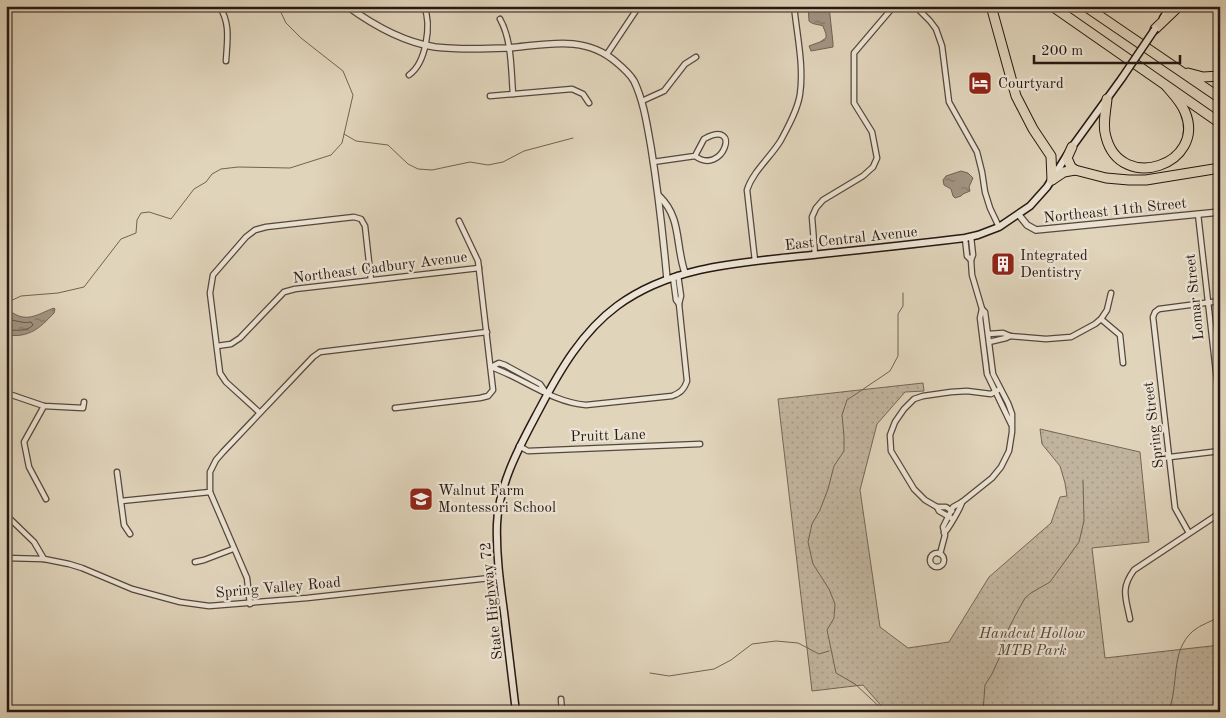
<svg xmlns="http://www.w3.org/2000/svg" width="1226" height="718" font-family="'Old Standard TT',serif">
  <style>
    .park { fill: url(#park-dots); stroke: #746658 }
    .water { fill: url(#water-ripples); stroke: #706255 }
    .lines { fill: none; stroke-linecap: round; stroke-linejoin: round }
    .shore { stroke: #64564a; stroke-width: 1 }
    .stream { stroke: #706255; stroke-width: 1 }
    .minor-casing { stroke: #55473c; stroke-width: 7 }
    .tertiary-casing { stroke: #55473c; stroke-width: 8 }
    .secondary-casing { stroke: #271812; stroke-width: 9 }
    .motorway-casing { stroke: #271812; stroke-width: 11 }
    .minor { stroke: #ebe3d3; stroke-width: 4.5 }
    .tertiary { stroke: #ebe3d3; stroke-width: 5.5 }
    .secondary { stroke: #ebe3d3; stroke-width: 6 }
    .motorway { stroke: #e0d4bb; stroke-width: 9 }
    .secondary-bridge-casing { stroke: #271812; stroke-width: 9; stroke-linecap: butt }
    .secondary-bridge { stroke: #ebe3d3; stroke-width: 6 }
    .labels { text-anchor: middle; stroke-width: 4.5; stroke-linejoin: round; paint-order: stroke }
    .poi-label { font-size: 15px; fill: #271812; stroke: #ebe3d3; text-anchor: start }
    .street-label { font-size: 15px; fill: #271812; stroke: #ebe3d3 }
    .park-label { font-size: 15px; font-style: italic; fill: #55473c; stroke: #ebe3d3 }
  </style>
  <defs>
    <pattern id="park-dots" width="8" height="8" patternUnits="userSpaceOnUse" patternTransform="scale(1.25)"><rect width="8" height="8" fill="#c1b49e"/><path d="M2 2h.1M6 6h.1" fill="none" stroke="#a69a87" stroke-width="1.8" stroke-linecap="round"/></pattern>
    <pattern id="water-ripples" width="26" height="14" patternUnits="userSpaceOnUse" patternTransform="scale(1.25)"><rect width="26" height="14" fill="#a19482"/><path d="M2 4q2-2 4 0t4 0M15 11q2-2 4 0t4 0" fill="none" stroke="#837869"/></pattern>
  </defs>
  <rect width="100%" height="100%" fill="#e0d4bb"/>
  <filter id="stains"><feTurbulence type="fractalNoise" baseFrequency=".004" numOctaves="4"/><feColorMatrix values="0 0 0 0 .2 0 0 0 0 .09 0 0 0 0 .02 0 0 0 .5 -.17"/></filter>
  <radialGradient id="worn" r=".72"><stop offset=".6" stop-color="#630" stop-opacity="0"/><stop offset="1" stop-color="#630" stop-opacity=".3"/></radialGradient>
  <path class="park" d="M923 383 924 391 905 392 877 424 860 490 880 627 908 648 949 642 989 577 1051 523 1060 497 1067 496 1065 483 1060 466 1042 444 1040 429 1140 452 1149 542 1092 548 1105 658 1220 645V697L1213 712H891L884 709 863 685 812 691 778 399Z"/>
  <g class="water">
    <path d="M808 6H829L833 43V47L811 51 809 46 820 42 826 38V34L823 26C818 24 813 25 809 21Z"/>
    <path d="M961 171 968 173 973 178 969 187 970 191 963 194 961 196 955 198 953 196 951 189 944 185 943 180 946 176Z"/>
    <path d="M54 308 55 309 54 313C39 329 29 338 6 335V315L13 313C28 323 40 313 54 308Z"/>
  </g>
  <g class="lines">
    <path class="shore" d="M6 320C15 319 21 324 31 322L33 325C27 332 15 330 6 330"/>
    <g class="stream">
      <path d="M344 134 356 141 388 145 408 164 418 169 432 170 470 162 488 165 503 162 524 151 573 138"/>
      <path d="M6 303 21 296 58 293 84 287 121 239 136 233 137 220 141 213 149 212 171 219 194 189 206 182 212 174 221 169 238 167 290 168 331 155 342 143 353 95 343 71 301 38 286 23 278 6"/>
      <path d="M650 673 669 676 714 669 731 660 752 644 776 641 798 643 819 654 829 651"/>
      <path d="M885 712 855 684 836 673 827 630 834 618 835 604 829 589 813 564 808 542 812 524 820 510 828 489 834 466 844 451V436L842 415 847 400 890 371 898 356V314L903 306V293"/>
      <path d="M983 712 985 685 992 674 1001 654 1006 634 1015 616 1025 598 1031 593 1050 582 1079 542 1084 521 1083 480"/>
      <path d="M1168 712C1180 686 1169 652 1193 631 1201 624 1212 622 1220 616"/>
    </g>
    <g class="minor-casing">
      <g id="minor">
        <path d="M219 6C231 23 227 42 226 61"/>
        <path d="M915 6 930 21 936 29 942 46 949 102 977 152 982 172 985 192 990 208 999 227"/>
        <path d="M500 19C512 40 511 70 513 94"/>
        <path d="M607 54 639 6"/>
        <path d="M409 75C426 63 432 25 424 6"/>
        <path d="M490 96 572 89 583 94 589 103"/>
        <path d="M642 101 664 91 685 64 696 57"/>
        <path d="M653 162 695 156C723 177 743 118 704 139L695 156"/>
        <path d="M1198 214 1220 407"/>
        <path d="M965 238 967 256 971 260"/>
        <path d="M815 255 812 217 816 208 823 200 863 176 873 167 877 158 872 132 854 103V53L894 6"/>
        <path d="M755 261 747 190C753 171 771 157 781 140 788 127 798 109 800 94 804 66 797 35 794 6"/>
        <path d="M673 277 676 300 679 304"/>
        <path d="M982 309 980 318 987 374 1011 424"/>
        <path d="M1101 319 1120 335 1123 363"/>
        <path d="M988 334 1003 333 1010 336 1046 339 1071 337 1095 324 1101 319 1107 310 1111 293"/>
        <path d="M989 342 1006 338 1010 336"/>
        <path d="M217 346 231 344 240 338 284 292 295 289 479 268"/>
        <path d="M6 393 44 406 83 408 84 402"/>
        <path d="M547 394 540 384 505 365 499 363 491 367C523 378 551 402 586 405L672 396C680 393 684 390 687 381L679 304 681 296 678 275"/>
        <path d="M44 406 24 442 29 467 46 499"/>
        <path d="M395 408 480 398 488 396 493 390 478 261 459 221"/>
        <path d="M259 412 226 382 220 373 210 293 213 275 246 237 255 230 266 227 354 217 361 219 365 226 371 280"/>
        <path d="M519 446 528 451 700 444"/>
        <path d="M1170 457 1220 451"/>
        <path d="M117 472 124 525 130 534"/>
        <path d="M121 501 210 492"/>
        <path d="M937 507H946L952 511"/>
        <path d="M6 515 34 542 44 559"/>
        <path d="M953 519 939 511 937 507 925 500 914 489 891 451 890 435 895 422 904 409 914 399 923 396 951 392 967 391 991 394 1000 389"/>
        <path d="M944 533C948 530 961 507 962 502"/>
        <path d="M1189 533 1175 508 1153 317 1155 312 1159 309 1220 301"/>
        <circle cx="937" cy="560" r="7"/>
        <path d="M940 554 945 535 943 527 953 507 962 502 992 478 1001 467 1009 451 1012 432V414L1008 403 993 374 985 312 982 309 972 275 971 260 973 255 971 237"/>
        <path d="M6 558 44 559 69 564 82 568 132 589 180 602 209 606 307 598 499 577"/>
        <path d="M195 562 204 560 233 549"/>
        <path d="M250 604 247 578 210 492V472L216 460 223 452 313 357 320 352 487 332"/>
        <path d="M1130 619C1126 598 1120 589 1134 570L1220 513"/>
        <path d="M561 699 562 712"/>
      </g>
    </g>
    <g class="tertiary-casing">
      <g id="tertiary">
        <path d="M347 6C373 25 402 42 435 47 459 50 483 49 507 48 545 45 584 34 616 62 622 67 630 74 634 81 644 102 647 125 651 147 658 191 663 235 667 279"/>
        <path d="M659 196C682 218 675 244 685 273"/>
        <path d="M1019 215 1027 225 1036 230 1220 212"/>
      </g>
    </g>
    <g class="secondary-casing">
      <g id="secondary">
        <path d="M1163 18 1171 6"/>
        <path d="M516 712C512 678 508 645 504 612 500 583 496 554 497 524 499 482 521 444 540 408 560 370 582 332 617 306 675 263 751 262 821 254 869 249 917 244 965 238L978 235 999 227 1030 206 1047 187 1072 147 1122 78"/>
      </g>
    </g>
    <g class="motorway-casing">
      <g id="motorway">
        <path d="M991 6 1016 96 1033 129 1051 156 1052 180"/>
        <path d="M1052 6 1220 123"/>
        <path d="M1085 6 1220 98"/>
        <path d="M1155 29 1179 6"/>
        <path d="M1188 73 1203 77 1220 76"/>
        <path d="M1107 99C1106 111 1102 125 1106 137 1121 194 1207 164 1185 112 1181 102 1174 95 1167 87"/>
        <path d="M1072 147 1067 158 1071 167 1075 170"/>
        <path d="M1052 180 1064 172 1075 170 1106 178 1129 180H1146L1220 168"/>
      </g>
    </g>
    <use href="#minor" class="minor"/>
    <use href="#tertiary" class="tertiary"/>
    <use href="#secondary" class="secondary"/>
    <use href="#motorway" class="motorway"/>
    <g class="secondary-bridge-casing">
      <path id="secondary-bridge" d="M1122 78 1155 29"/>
    </g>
    <use href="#secondary-bridge" class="secondary-bridge"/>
  </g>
  <defs>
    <g id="hotel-square" transform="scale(1.25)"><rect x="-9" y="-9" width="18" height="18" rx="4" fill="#8f2418" stroke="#ebe3d3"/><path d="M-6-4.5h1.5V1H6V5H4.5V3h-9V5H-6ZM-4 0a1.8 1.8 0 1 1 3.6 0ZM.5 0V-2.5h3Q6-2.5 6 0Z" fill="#fff"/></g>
    <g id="building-square" transform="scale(1.25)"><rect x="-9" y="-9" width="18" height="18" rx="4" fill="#8f2418" stroke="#ebe3d3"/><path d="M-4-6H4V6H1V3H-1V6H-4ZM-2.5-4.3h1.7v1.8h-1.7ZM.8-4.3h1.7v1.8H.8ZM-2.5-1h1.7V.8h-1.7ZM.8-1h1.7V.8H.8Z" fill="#fff"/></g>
    <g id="school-square" transform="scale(1.25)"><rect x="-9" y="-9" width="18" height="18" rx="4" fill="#8f2418" stroke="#ebe3d3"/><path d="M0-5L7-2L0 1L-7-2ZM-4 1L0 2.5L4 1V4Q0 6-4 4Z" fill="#fff"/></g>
  </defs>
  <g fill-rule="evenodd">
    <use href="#hotel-square" x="980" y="83"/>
    <use href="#building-square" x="1003" y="264"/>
    <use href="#school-square" x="421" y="499"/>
  </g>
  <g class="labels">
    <g class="poi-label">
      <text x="998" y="88">Courtyard</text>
      <text x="1020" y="260">Integrated<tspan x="1020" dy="17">Dentistry</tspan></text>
      <text x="438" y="495">Walnut Farm<tspan x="438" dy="17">Montessori School</tspan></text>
    </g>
    <g class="street-label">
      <text transform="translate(1115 210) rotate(-6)" y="5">Northeast 11th Street</text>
      <text transform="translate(851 238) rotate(-6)" y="5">East Central Avenue</text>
      <text transform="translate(380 267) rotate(-7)" y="5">Northeast Cadbury Avenue</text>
      <text transform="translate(1194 297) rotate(-96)" y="5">Lomar Street</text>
      <text transform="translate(1153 425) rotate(-97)" y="5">Spring Street</text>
      <text transform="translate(608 435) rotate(-2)" y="5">Pruitt Lane</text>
      <text transform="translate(278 587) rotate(-5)" y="5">Spring Valley Road</text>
      <text transform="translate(491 601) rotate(-96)" y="5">State Highway 72</text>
    </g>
    <g class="park-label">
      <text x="1032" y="638">Handcut Hollow<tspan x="1032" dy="17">MTB Park</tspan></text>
    </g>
  </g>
  <rect width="1226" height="718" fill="none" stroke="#e0d4bb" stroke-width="25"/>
  <rect x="8" y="8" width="1211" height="703" fill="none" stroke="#271812" stroke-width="2.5"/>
  <rect x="12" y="12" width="1201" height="693" fill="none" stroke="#271812"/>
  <path d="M1034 55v8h146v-8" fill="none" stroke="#271812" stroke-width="2.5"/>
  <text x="1041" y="55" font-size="15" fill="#271812" stroke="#ebe3d3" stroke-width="4" paint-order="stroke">200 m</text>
  <rect width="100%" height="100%" filter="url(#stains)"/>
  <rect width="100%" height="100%" fill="url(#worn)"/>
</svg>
